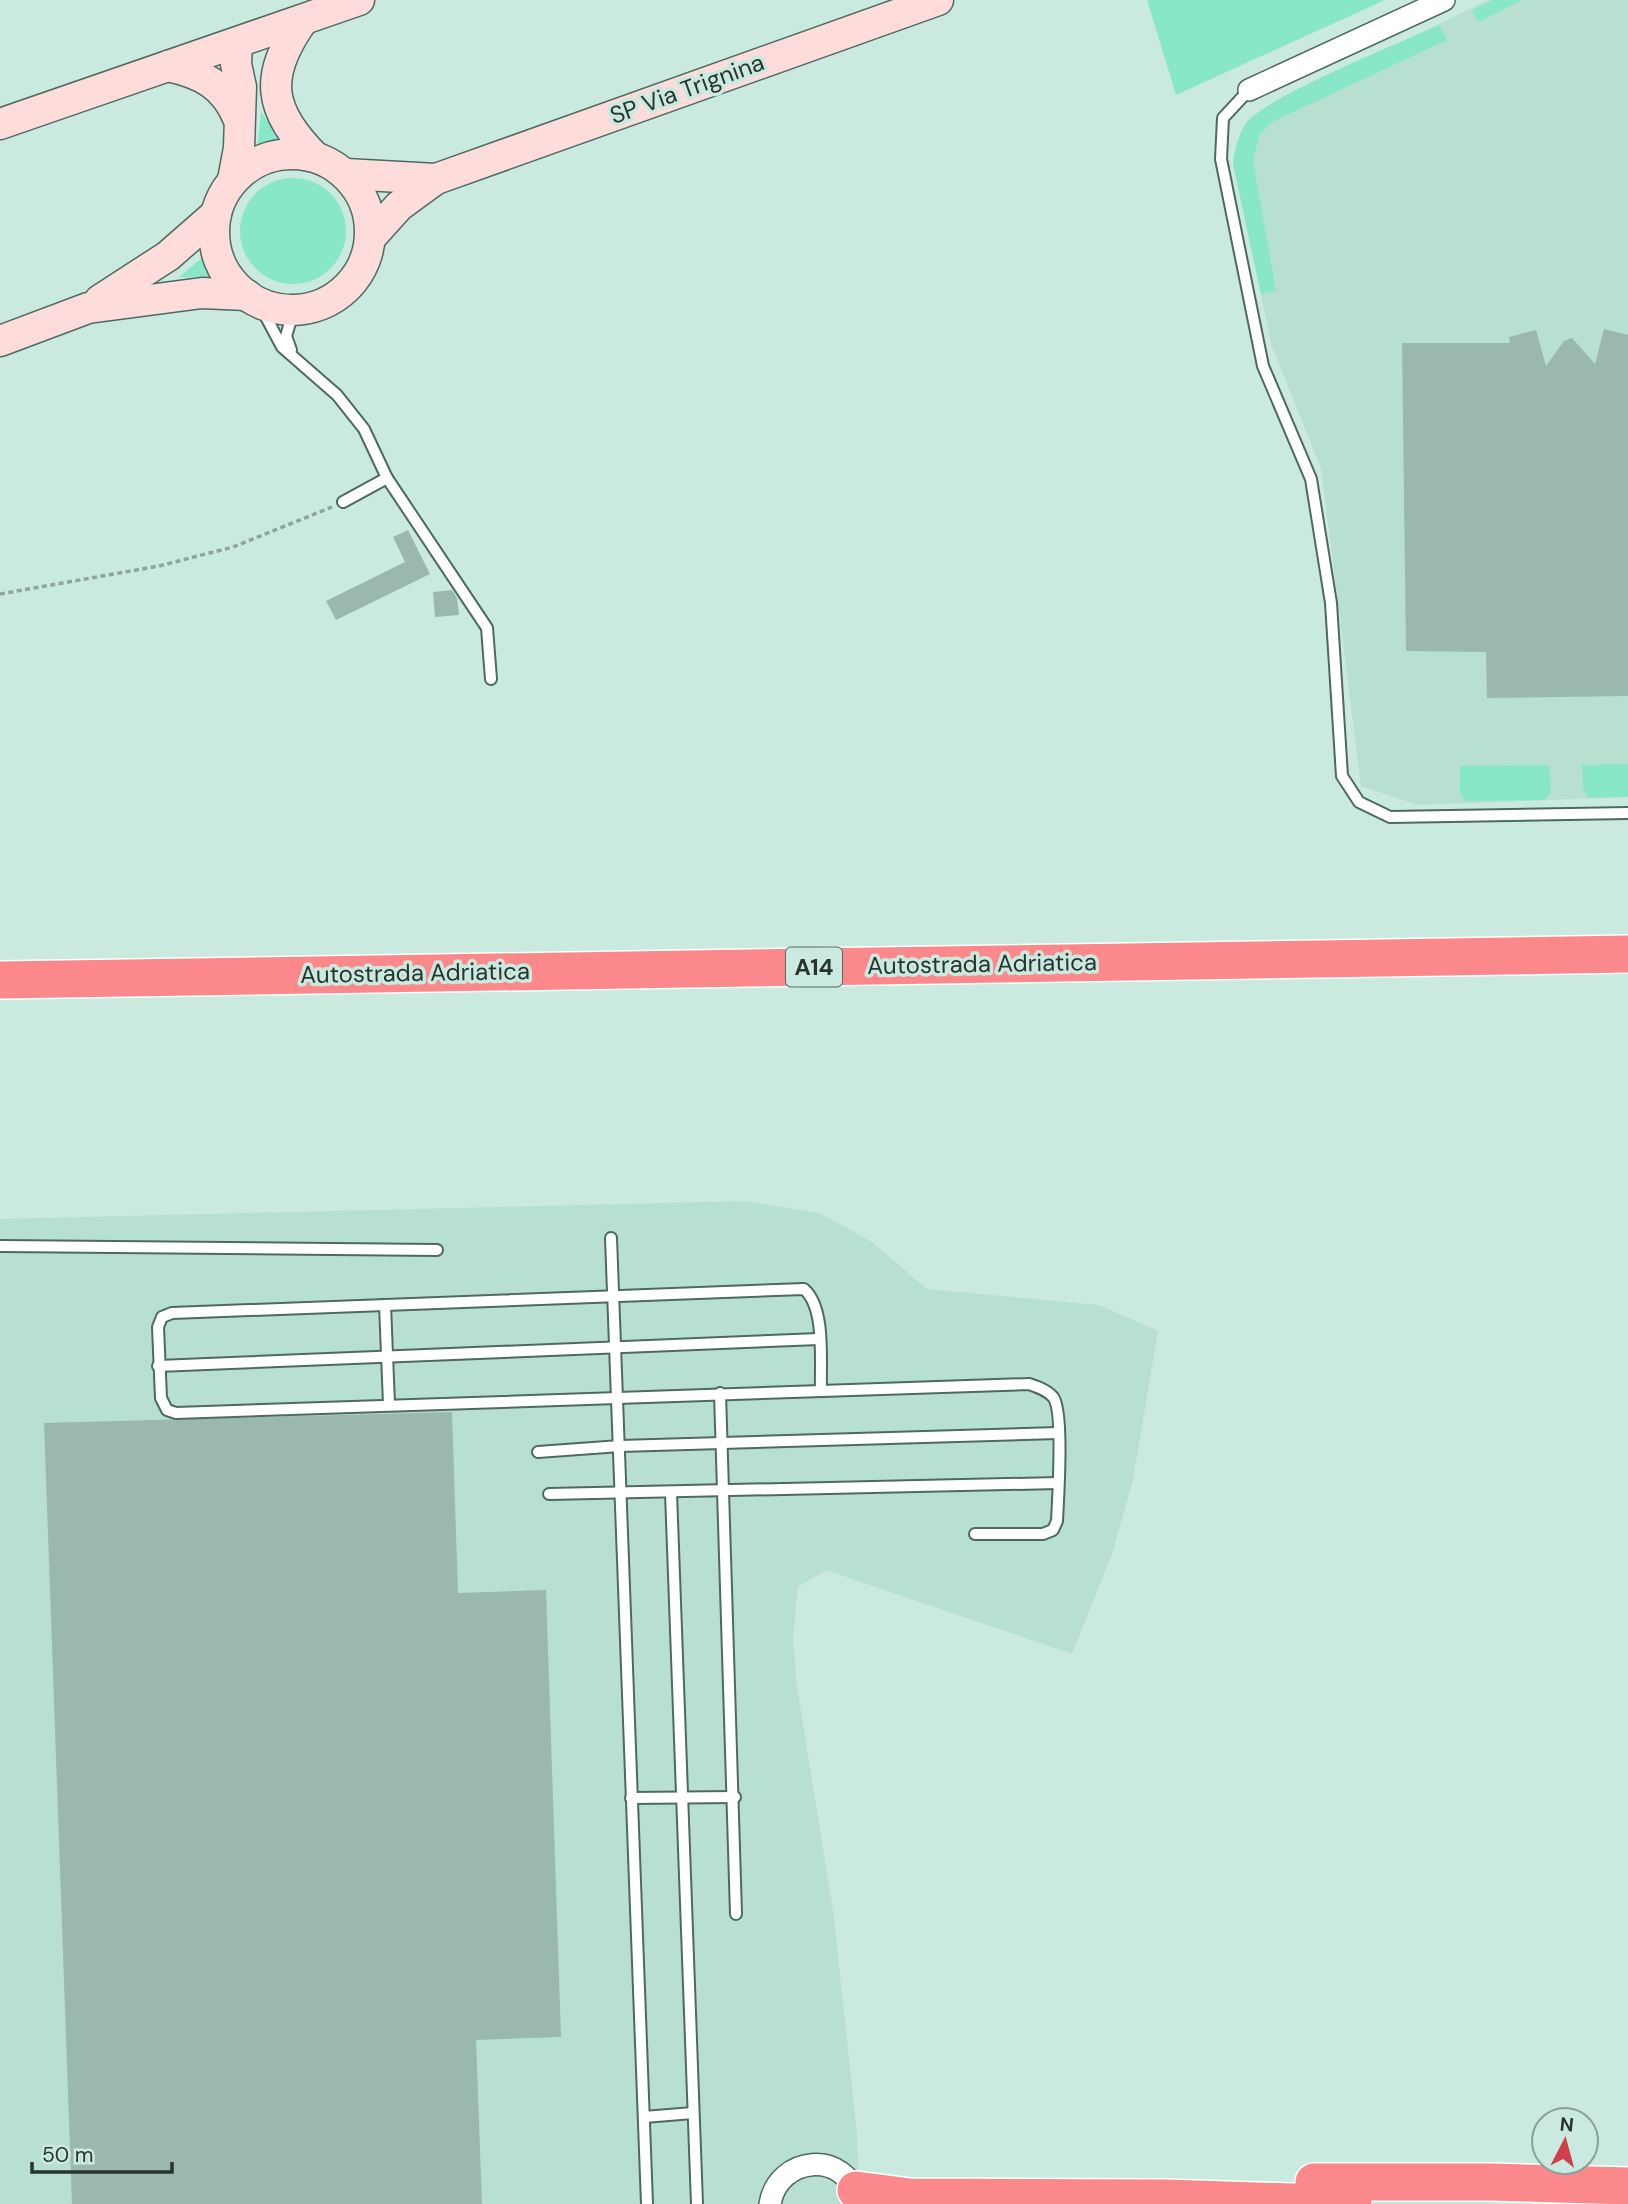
<svg xmlns="http://www.w3.org/2000/svg" width="1628" height="2204" font-family="'DM Sans',sans-serif">
  <style>
    .built { fill: #b8e0d1 }
    .green { fill: #88e7c8 }
    .building { fill: #9ab8ad }
    .lines { fill: none; stroke-linecap: round; stroke-linejoin: round }
    .lane-casing { stroke: #4e6a60; stroke-width: 14 }
    .street-casing { stroke: #4e6a60; stroke-width: 24 }
    .secondary-casing { stroke: #4e6a60; stroke-width: 33 }
    .highway-casing { stroke: #fff; stroke-width: 40 }
    .path { stroke: #8da59d; stroke-width: 3.5; stroke-dasharray: 5 3.5; stroke-linecap: butt }
    .lane { stroke: #fff; stroke-width: 10 }
    .street { stroke: #fff; stroke-width: 21 }
    .secondary { stroke: #fedcdc; stroke-width: 30 }
    .highway { stroke: #fb898c; stroke-width: 37 }
    .labels { text-anchor: middle; stroke-width: 7; stroke-linejoin: round; paint-order: stroke }
    .shield { fill: #cbeadf; stroke: #596b64; stroke-width: 2 }
    .shield-label { font-size: 23px; font-weight: bold; fill: #283430 }
    .street-label { font-size: 24px; fill: #283430; stroke: #cbeadf }
  </style>
  <rect width="100%" height="100%" fill="#cbeadf"/>
  <g class="built">
    <path d="M1488 0H1628V797L1418 805 1361 786 1321 468 1272 347 1233 164 1236 144 1247 122 1260 111Z"/>
    <path d="M745 1201 820 1213 872 1242 927 1289 1099 1305 1158 1331 1133 1480 1112 1554 1072 1654 826 1570 798 1587 793 1638 797 1686 834 1917 857 2134 860 2204H0V1219Z"/>
  </g>
  <g class="green">
    <path d="M1147 0H1385L1176 95Z"/>
    <path d="M1493 0H1522L1478 22 1472 10Z"/>
    <path d="M1439 25 1447 40 1272 122 1259 136 1253 161 1276 291 1261 294 1233 164C1235 150 1238 135 1246 123 1265 97 1402 42 1439 25Z"/>
    <path d="M261 112 284 144 257 150Z"/>
    <circle cx="293" cy="231" r="53"/>
    <path d="M203 257 213 278 179 277Z"/>
    <path d="M1628 764V797L1589 798 1583 789 1582 765Z"/>
    <path d="M1549 765 1551 792 1544 800 1466 801 1460 794V766Z"/>
  </g>
  <g class="building">
    <path d="M1604 329 1628 335V696L1487 698 1486 652 1406 651 1402 343H1510L1509 337 1536 330 1546 366 1564 341 1572 338 1595 364Z"/>
    <path d="M408 530 430 574 336 620 326 601 405 562 393 537Z"/>
    <path d="M452 590 457 598 459 615 435 617 433 592Z"/>
    <path d="M452 1412 458 1593 546 1590 561 2037 476 2040 482 2204H72L44 1423Z"/>
  </g>
  <g class="lines">
    <g class="lane-casing">
      <g id="lane">
        <path d="M1249 90 1223 118 1221 159 1263 366 1311 479 1331 603 1342 776 1359 802 1390 817 1628 813"/>
        <path d="M258 302 282 347 337 395 364 429 387 478 343 502"/>
        <path d="M291 350 286 336 294 310"/>
        <path d="M387 478 487 628 491 679"/>
        <path d="M611 1238 647 2204"/>
        <path d="M0 1246 437 1250"/>
        <path d="M385 1305 389 1404"/>
        <path d="M158 1366 819 1339"/>
        <path d="M821 1391C820 1362 826 1308 804 1289L172 1313 162 1317 158 1327 161 1398 167 1410 176 1413 1029 1384C1038 1387 1047 1390 1053 1397 1064 1410 1058 1499 1057 1521L1053 1530 1043 1534H975"/>
        <path d="M720 1393 736 1914"/>
        <path d="M538 1452 620 1446 1058 1433"/>
        <path d="M671 1493 697 2204"/>
        <path d="M549 1494 1058 1483"/>
        <path d="M631 1798 735 1797"/>
        <path d="M644 2117 693 2113"/>
      </g>
    </g>
    <g class="street-casing">
      <g id="street">
        <path d="M1249 90 1444 0"/>
        <path d="M770 2204C778 2156 845 2149 858 2199"/>
      </g>
    </g>
    <g class="secondary-casing">
      <g id="secondary">
        <path d="M303 20C263 76 268 110 315 157"/>
        <path d="M168 66C201 73 225 85 238 118"/>
        <path d="M0 124 359 0"/>
        <circle cx="292" cy="232" r="78"/>
        <path d="M346 174 436 179"/>
        <path d="M233 180 239 148 241 87 236 64 237 43"/>
        <path d="M371 237 399 206 436 179 938 0"/>
        <path d="M100 300 168 256 216 214"/>
        <path d="M0 341 88 308 202 293 247 295"/>
      </g>
    </g>
    <g class="highway-casing">
      <g id="highway">
        <path d="M0 980 1628 954"/>
        <path d="M1314 2182H1491L1628 2186"/>
        <path d="M856 2190 910 2197 1166 2198 1353 2204"/>
      </g>
    </g>
    <path class="path" d="M0 594 159 566 233 547 332 507"/>
    <use href="#lane" class="lane"/>
    <use href="#street" class="street"/>
    <use href="#secondary" class="secondary"/>
    <use href="#highway" class="highway"/>
  </g>
  <g class="labels">
    <rect class="shield" x="786" y="947.5" width="56" height="39" rx="5"/>
    <g class="shield-label">
      <text x="814" y="975">A14</text>
    </g>
    <g class="street-label">
      <text transform="translate(687 89) rotate(-20)" y="8">SP Via Trignina</text>
      <text transform="translate(982 964) rotate(-1)" y="8">Autostrada Adriatica</text>
      <text transform="translate(415 973) rotate(-1)" y="8">Autostrada Adriatica</text>
    </g>
  </g>
  <g transform="translate(1565 2141) rotate(6)"><circle r="33" fill="#cbeadf" stroke="#8aa199" stroke-width="2"/>
  <path d="M0-5L12 26L0 18L-12 26Z" fill="#cf3f4e"/>
  <text y="-10" font-size="19" font-weight="bold" text-anchor="middle" fill="#283430">N</text>
  </g>
  <path d="M32 2162v10h140v-10" fill="none" stroke="#283430" stroke-width="3.5"/>
  <text x="42" y="2162" font-size="21" fill="#283430" stroke="#cbeadf" stroke-width="5" paint-order="stroke">50 m</text>
</svg>
